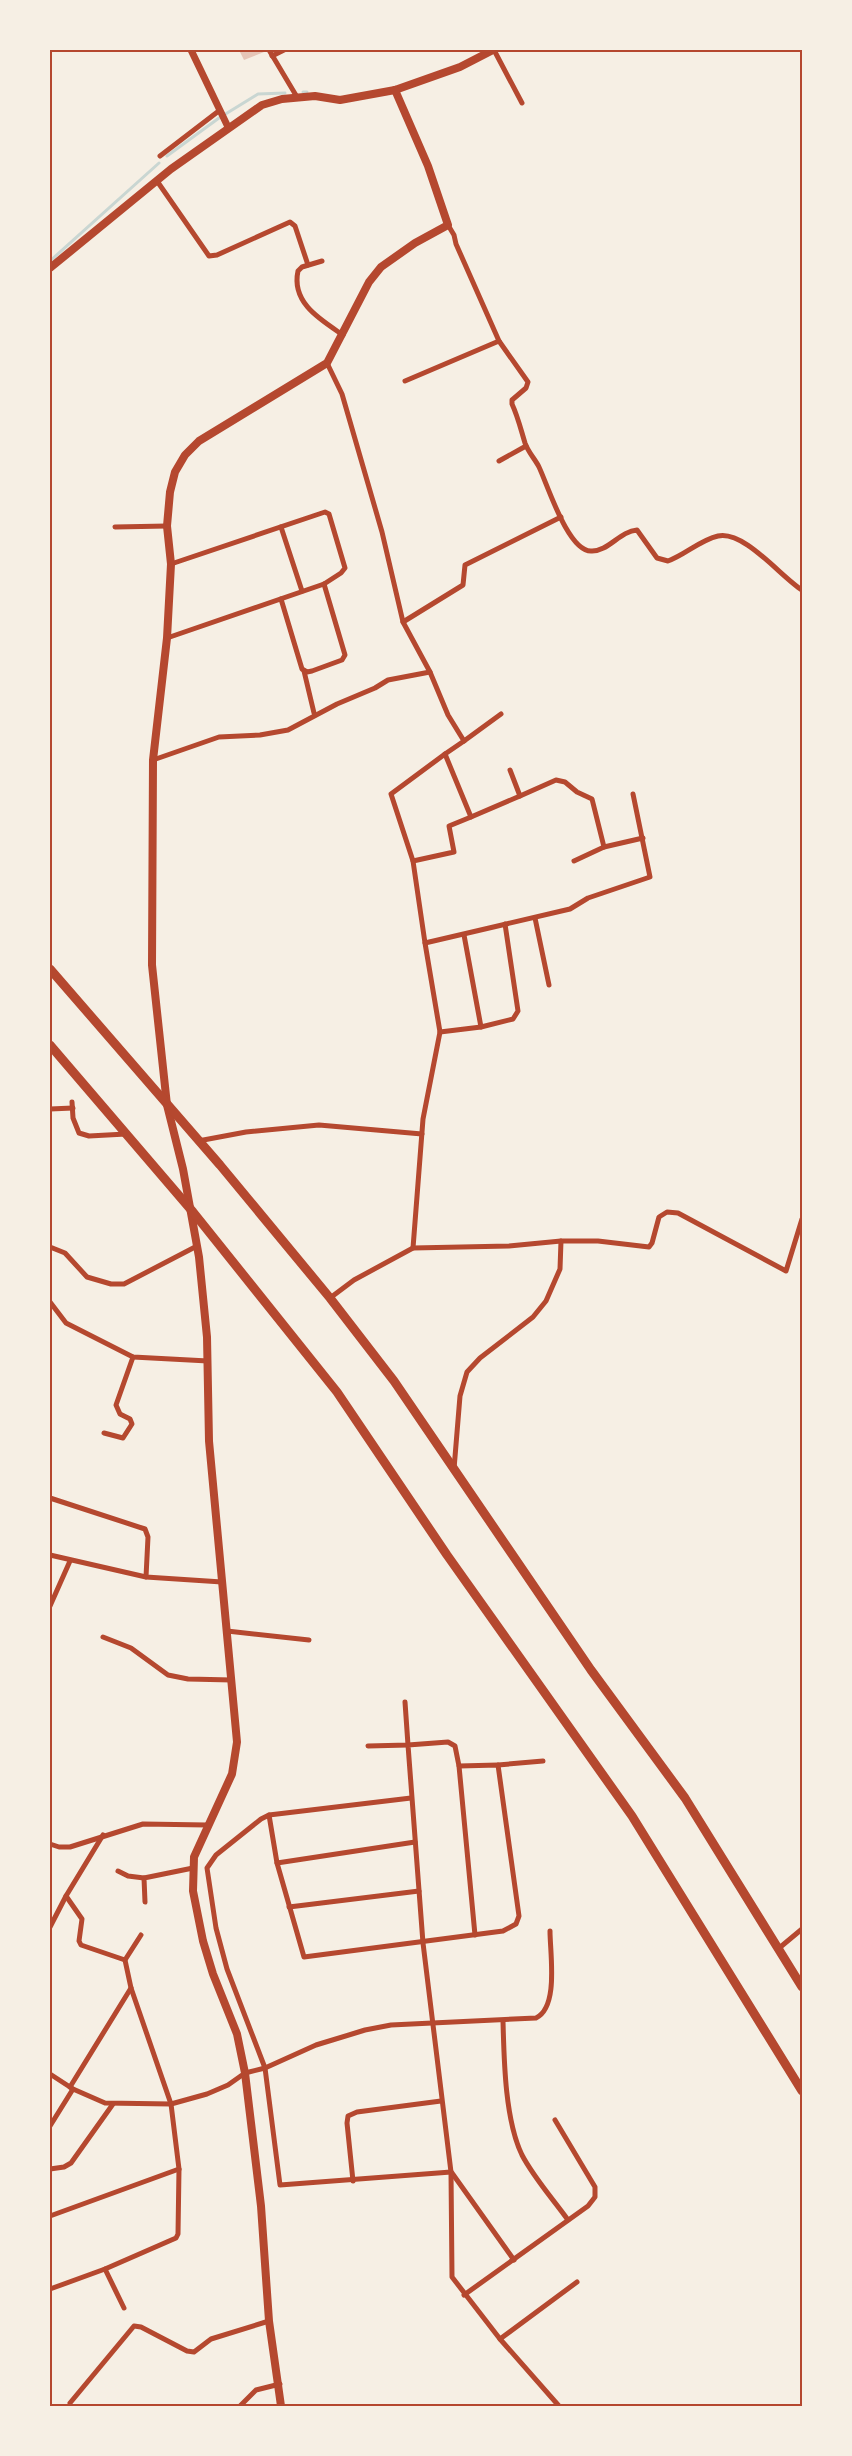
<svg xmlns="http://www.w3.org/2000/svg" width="852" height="2456" font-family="'Fira Sans Condensed',sans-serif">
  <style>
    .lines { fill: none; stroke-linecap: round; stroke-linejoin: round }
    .stream { stroke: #c9d6d2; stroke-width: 3 }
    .building { fill: #e6c5b7 }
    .minor { stroke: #b5482f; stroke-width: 5 }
    .tertiary { stroke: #b5482f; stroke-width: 7 }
    .secondary { stroke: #b5482f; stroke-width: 8 }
    .trunk { stroke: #b5482f; stroke-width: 9 }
    .neatline { fill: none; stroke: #b5482f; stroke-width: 2 }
  </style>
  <rect width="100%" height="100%" fill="#f6efe4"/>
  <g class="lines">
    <g class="stream">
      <path d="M303 92H307"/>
      <path d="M167 156 219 118 258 94 285 93"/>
      <path d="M50 261 159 163"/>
    </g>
  </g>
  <path class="building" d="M239 50H269L244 60Z"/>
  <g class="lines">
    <g class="minor">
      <path d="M269 50 297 97"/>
      <path d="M494 50 522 103"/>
      <path d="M272 56 284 50"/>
      <path d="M160 156 220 110"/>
      <path d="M157 181 209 256 217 255 290 222 295 226 308 265"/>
      <path d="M448 225 454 235 456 244 499 341 528 382 526 388 512 400V404C518 417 521 430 525 443 528 452 535 459 539 467 548 486 568 551 591 551 608 552 620 531 637 530L657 558 668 561C685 555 700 540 718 536 744 530 781 577 802 590"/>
      <path d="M322 261 302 267 298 271C291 303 321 320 343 335"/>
      <path d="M327 363 342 394 382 532 403 622 430 672 448 715 464 741 445 754 471 817 520 796 510 770"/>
      <path d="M405 381 499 341"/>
      <path d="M499 461 526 446"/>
      <path d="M115 527 167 526"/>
      <path d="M281 527 302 591"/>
      <path d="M281 599 302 669 307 672 312 671 342 660 345 655 324 584"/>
      <path d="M403 622 463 585 465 565 561 517"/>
      <path d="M167 638 324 584 341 573 345 568 329 514 325 512 171 564"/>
      <path d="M304 671 314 713"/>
      <path d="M464 741 501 714"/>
      <path d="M445 754 391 794 413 861 425 943 570 909 588 898 650 877 633 794"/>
      <path d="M153 760 219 737 260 735 288 730 337 704 375 688 388 680 430 672"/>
      <path d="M520 796 556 780 565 782 577 792 592 799 604 847"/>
      <path d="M413 861 454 852 449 826 471 817"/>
      <path d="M574 861 604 847 643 838"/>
      <path d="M535 918 549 985"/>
      <path d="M464 935 481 1027"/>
      <path d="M425 943 440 1032 481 1027 513 1019 518 1011 505 924"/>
      <path d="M72 1102 73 1118 79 1133 89 1136 126 1134"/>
      <path d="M50 1109 73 1108"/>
      <path d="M198 1141 246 1132 319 1125 422 1134"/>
      <path d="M50 1247 65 1253 87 1277 111 1284H124L197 1246"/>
      <path d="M413 1248 423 1119 440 1032"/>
      <path d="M330 1298 354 1280 413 1248 509 1246 561 1241H598L649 1247 652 1243 659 1217 667 1212 678 1213 786 1271 802 1219"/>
      <path d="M50 1302 66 1323 133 1357 208 1361"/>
      <path d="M104 1433 123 1438 132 1424 130 1419 120 1414 116 1405 133 1357"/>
      <path d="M454 1469 460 1396 467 1372 480 1358 533 1317 546 1301 560 1269 561 1241"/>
      <path d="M50 1498 145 1529 148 1537 146 1577"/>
      <path d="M50 1555 146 1577 222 1582"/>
      <path d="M50 1606 70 1561"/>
      <path d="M227 1631 309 1640"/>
      <path d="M103 1637 131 1648 168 1675 188 1679 232 1680"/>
      <path d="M368 1746 408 1745 405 1702"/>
      <path d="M498 1765 543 1761"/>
      <path d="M411 1798 269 1815 277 1863 304 1957 503 1931 516 1924 519 1916 498 1765 459 1766"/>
      <path d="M269 1815 261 1819 216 1855 207 1868 216 1928 227 1969 265 2068 280 2185 451 2172 423 1943 408 1745 448 1742 455 1746 459 1766 475 1935"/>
      <path d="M103 1835 66 1896 82 1919 79 1941 81 1945 125 1960"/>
      <path d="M50 1844 59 1847H70L143 1824 207 1825"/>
      <path d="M277 1863 415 1842"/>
      <path d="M118 1871 128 1876 144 1878"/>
      <path d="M145 1902 144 1878 193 1868"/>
      <path d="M289 1907 419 1891"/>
      <path d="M50 1927 66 1896"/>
      <path d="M778 1949 802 1929"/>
      <path d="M503 2021C504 2060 505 2120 522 2155 534 2178 553 2199 568 2220"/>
      <path d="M50 2074 73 2089 105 2103 171 2104 207 2094 228 2085 245 2073 265 2068 316 2045 365 2030 391 2025 536 2018C559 2007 550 1954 550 1931"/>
      <path d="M70 2087 131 1988"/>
      <path d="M50 2126 73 2089"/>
      <path d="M50 2169 64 2167 71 2163 113 2104"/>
      <path d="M451 2172 452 2277 500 2339 559 2406"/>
      <path d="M452 2173 514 2260"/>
      <path d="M353 2181 347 2123 348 2116 357 2112 441 2101"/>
      <path d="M50 2216 179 2169"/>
      <path d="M105 2269 124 2308"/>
      <path d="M50 2289 105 2269 176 2238 178 2234 179 2169 171 2104 131 1988 125 1960 141 1935"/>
      <path d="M464 2295 588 2206 595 2197V2187L555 2120"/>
      <path d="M500 2339 577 2282"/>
      <path d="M70 2403 134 2326 141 2327 187 2351 194 2352 211 2339 269 2321"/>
      <path d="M240 2406 256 2390 280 2384"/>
    </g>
    <path class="tertiary" d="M191 50 228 127"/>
    <g class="secondary">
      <path d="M50 268 171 169 262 105 282 99 315 96 340 100 395 90 460 67 493 50"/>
      <path d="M281 2406 269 2321 261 2206 245 2073 237 2034 213 1974 203 1941 193 1891 194 1857 232 1774 237 1742 209 1441 207 1337 199 1257 183 1169 167 1105 152 965 153 760 167 638 171 564 167 526 170 492 175 472 185 455 199 441 327 363 369 282 381 267 415 243 448 225 428 166 395 90"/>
    </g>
    <g class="trunk">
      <path d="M50 969 220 1165 330 1298 394 1381 591 1670 685 1798 802 1987"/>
      <path d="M50 1045 193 1212 337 1392 447 1555 632 1816 802 2091"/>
    </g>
  </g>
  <rect width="852" height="2456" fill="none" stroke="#f6efe4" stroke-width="102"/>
  <rect x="51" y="51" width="750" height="2354" class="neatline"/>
</svg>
